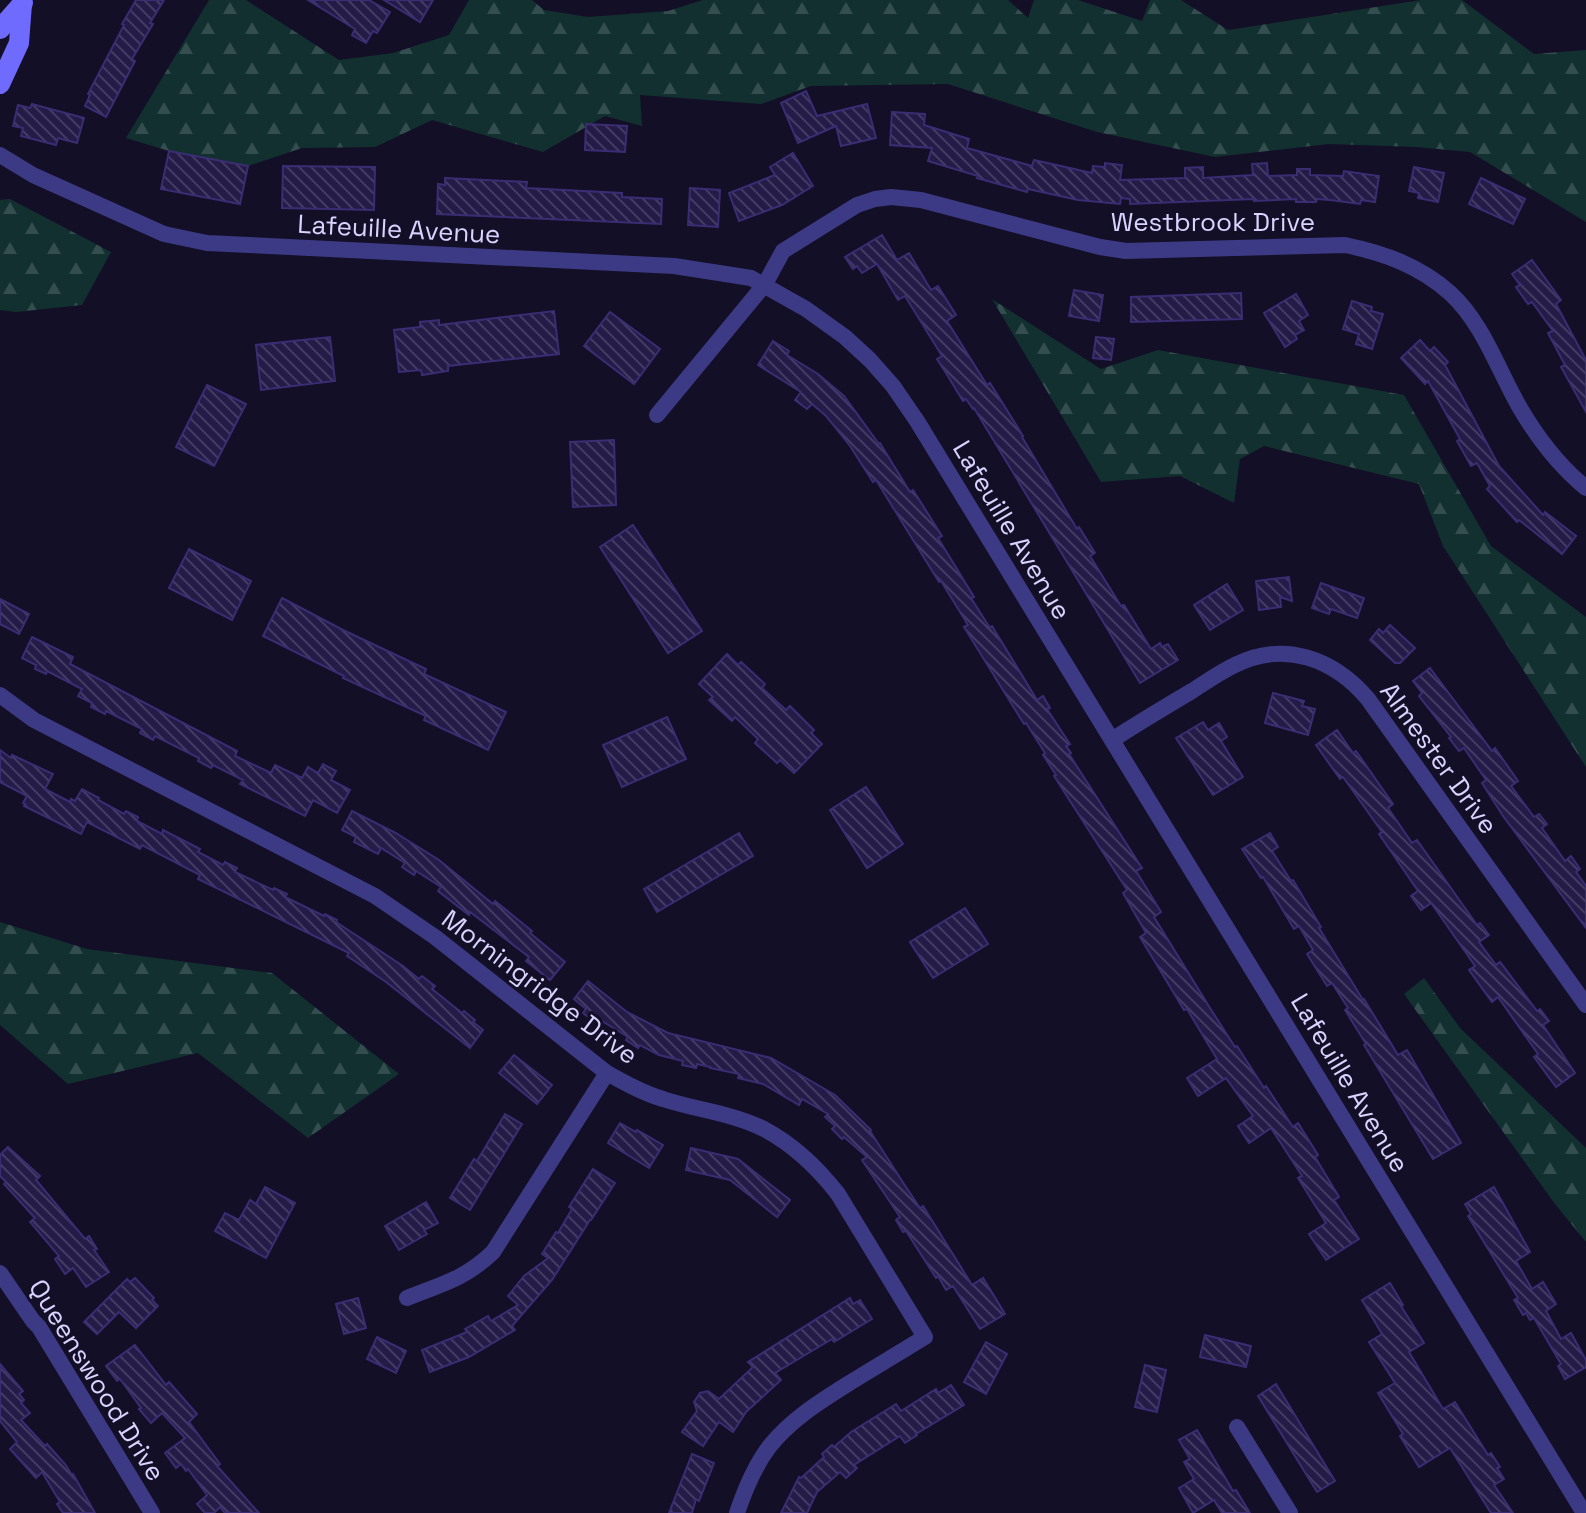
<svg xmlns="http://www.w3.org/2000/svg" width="1586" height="1513" font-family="'Space Grotesk',sans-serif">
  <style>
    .forest { fill: url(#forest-firs) }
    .building { fill: url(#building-back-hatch); stroke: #3b2d73; stroke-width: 2 }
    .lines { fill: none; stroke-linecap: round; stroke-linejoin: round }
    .street { stroke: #3d3a85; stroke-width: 16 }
    .secondary { stroke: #6f6bff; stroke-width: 20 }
    .labels { text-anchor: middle; stroke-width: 6; stroke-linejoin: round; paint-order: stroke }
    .street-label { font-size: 26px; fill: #d9d4ff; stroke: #130f26 }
  </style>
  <defs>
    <pattern id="forest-firs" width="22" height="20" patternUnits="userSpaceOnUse" patternTransform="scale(2)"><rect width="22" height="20" fill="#12302f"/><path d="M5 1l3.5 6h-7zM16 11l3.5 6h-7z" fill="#344d4e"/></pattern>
    <pattern id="building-back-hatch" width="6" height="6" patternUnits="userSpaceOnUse" patternTransform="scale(2)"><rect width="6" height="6" fill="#241b47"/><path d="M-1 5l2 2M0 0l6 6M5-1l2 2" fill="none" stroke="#433b63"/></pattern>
  </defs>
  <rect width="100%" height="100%" fill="#130f26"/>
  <g class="forest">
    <path d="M209 0H246L339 60 393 53 449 35 469 0H532L544 10 588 17 668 11 703 0H1008L1028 18 1034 0H1078L1142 21 1150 0H1181L1228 30 1421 0H1462L1534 54 1586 50V222L1470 152 1416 147 1329 144 1215 157 1097 132 948 84 811 86 761 104 640 95 642 126 605 116 543 152 432 120 375 147 302 148 248 166 169 151 126 138Z"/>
    <path d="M10 199 111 252 82 305 16 312 0 310V200Z"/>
    <path d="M992 299 1101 369 1158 350 1404 395 1491 546 1586 617V767L1443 546 1419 484 1264 446 1240 459 1234 503 1180 476 1101 482Z"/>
    <path d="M0 922 87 949 272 973 399 1074 308 1138 198 1053 68 1084 0 1025Z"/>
    <path d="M1424 978 1460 1028 1586 1148V1242L1555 1204 1404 994Z"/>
  </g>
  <g class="building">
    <path d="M136 0H164L150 23 153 24 132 59 135 61 106 117 85 106 90 95 88 94 124 25 122 24Z"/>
    <path d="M308 0H369L390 12 377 33 373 31 366 43 352 35 355 29Z"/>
    <path d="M384 0H433L420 22Z"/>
    <path d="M806 91 817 116 867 104 876 138 841 146 836 126 798 143 781 103Z"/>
    <path d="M32 104 84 118 77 143 58 138 56 145 21 136 23 128 13 126 18 105 30 108Z"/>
    <path d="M892 112 925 114 924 125 969 139 967 148 1032 166 1034 160 1092 173 1093 166 1105 167V163L1122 165 1120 180 1185 178V168L1203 167V178L1253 175 1252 164 1267 163 1268 176 1297 175V169H1310V175L1343 176 1344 171 1379 176 1375 202 1361 200 1360 204 1330 200 1317 199 1316 202H1296V199L1254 201V199L1130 204V199L1121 198 1120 204 1078 200 1028 189 1027 192 977 178 978 176 928 161 932 148 890 145Z"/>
    <path d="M586 124 627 126 625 152 585 150Z"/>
    <path d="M169 151 248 166 240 204 161 189Z"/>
    <path d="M793 153 813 186 782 205 739 221 729 193 775 175 770 167Z"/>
    <path d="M283 166 375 167 374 210 282 208Z"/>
    <path d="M1414 167 1444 173 1438 202 1418 198 1419 193 1409 191Z"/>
    <path d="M445 178 527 182 526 188 622 193V197L662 199 661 224 437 214 438 184 445 185Z"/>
    <path d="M1481 178 1525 199 1513 224 1469 204Z"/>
    <path d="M690 188 720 190 718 227 688 225Z"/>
    <path d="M882 235 897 260 909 253 931 290 938 286 956 315 947 321 987 385 990 383 1023 436 1022 437 1047 479 1077 529 1079 527 1095 553 1090 556 1121 606 1124 605 1151 649 1160 643 1162 647 1168 644 1178 660 1140 683 974 408 973 409 966 399 963 401 946 373 937 359 942 356 905 296 898 300 877 264 862 273 857 266 853 269 845 257Z"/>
    <path d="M1532 260 1561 300 1556 304 1586 360V412L1561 367 1565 365 1548 333 1553 331 1532 302 1528 304 1516 287 1520 285 1512 274Z"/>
    <path d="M1074 290 1103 295 1099 321 1069 316Z"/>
    <path d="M1241 293 1242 319 1131 322V297Z"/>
    <path d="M1296 294 1308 315 1299 321 1304 330 1295 335 1297 339 1285 347 1264 313Z"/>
    <path d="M1352 301 1372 307 1371 311 1383 314 1372 349 1356 344 1359 334 1343 329Z"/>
    <path d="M554 311 559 354 448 366V371L422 375 421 370 399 372 394 330 420 327V322L439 320V325Z"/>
    <path d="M610 312 660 349 634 384 584 346Z"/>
    <path d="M330 337 335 381 261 390 256 345Z"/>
    <path d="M1096 337 1114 339 1111 360 1093 358Z"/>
    <path d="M1420 340 1430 351 1434 347 1448 362 1445 365 1499 466 1543 515 1545 512 1576 536 1562 554 1519 520 1517 522 1487 489 1490 486 1477 463 1471 466 1457 441 1460 439 1428 381 1425 384 1401 358Z"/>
    <path d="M773 341 789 351 787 355 818 374 844 396 879 444 880 443 910 492 913 490 942 536 938 538 974 597 971 598 990 628 992 626 1037 700 1043 696 1050 708 1047 709 1070 744 1066 746 1071 753 1069 754 1142 868 1136 871 1161 912 1154 917 1210 1008 1235 1047 1237 1046 1264 1088 1266 1086 1293 1127 1298 1123 1318 1155 1315 1157 1339 1197 1334 1200 1359 1239 1326 1260 1309 1234 1326 1223 1298 1178 1302 1176 1271 1128 1249 1143 1238 1126 1253 1116 1226 1078 1198 1096 1187 1078 1217 1059 1187 1009 1184 1010 1140 937 1146 933 1123 893 1127 890 1054 776 1056 775 1043 755 1045 753 1026 723 1024 724 964 627 968 625 941 581 939 582 876 480 873 482 850 446 826 416 812 404 807 409 795 400 801 392 758 365Z"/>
    <path d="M207 385 246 404 214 466 176 447Z"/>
    <path d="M614 440 616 505 573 507 570 442Z"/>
    <path d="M633 525 702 631 668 653 600 547Z"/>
    <path d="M189 549 251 581 232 620 169 588Z"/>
    <path d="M1289 577 1292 601 1280 597 1281 607 1259 610 1256 581Z"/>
    <path d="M1321 583 1364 598 1357 618 1331 609 1329 614 1312 608Z"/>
    <path d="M1227 584 1243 610 1210 630 1194 605Z"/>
    <path d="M282 598 343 630 426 669 424 674 506 712 488 750 424 720 426 716 343 678 344 676 263 636Z"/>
    <path d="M0 599 29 614 19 634 0 624Z"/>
    <path d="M1390 625 1415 648 1400 663H1395L1370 640 1379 629 1383 633Z"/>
    <path d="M32 637 73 657 70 664 237 751 235 756 271 773 275 765 302 778 308 767 318 773 323 764 336 771 331 780 350 790 337 813 313 800 305 816 240 784 243 780 213 765 211 768 198 761 199 758 155 736 153 740 140 733 142 729 106 711 105 714 91 707 92 703 78 696 82 689 47 671 46 674 35 669 36 665 22 658Z"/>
    <path d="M727 654 738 665 741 662 765 684 762 688 786 710 790 706 814 730 811 733 822 744 794 773 780 760 777 763 755 743 758 739 735 717 732 721 709 700 713 697 699 684Z"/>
    <path d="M1430 668 1492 751 1495 748 1518 781 1511 786 1534 817 1539 814 1547 824 1542 828 1565 861 1571 856 1580 869 1576 872 1586 886V928L1503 816 1482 783 1486 780 1464 748 1459 751 1449 738 1451 737 1419 696 1422 693 1413 681Z"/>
    <path d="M1273 693 1304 701 1302 706 1315 709 1308 735 1265 723Z"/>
    <path d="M667 717 686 759 622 787 603 745Z"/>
    <path d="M1203 722 1208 730 1219 723 1227 737 1221 741 1243 777 1213 795 1176 738Z"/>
    <path d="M1337 730 1353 753 1356 751 1393 804 1388 808 1412 843 1417 840 1477 925 1480 923 1489 935 1479 942 1496 965 1500 962 1537 1011 1540 1009 1549 1021 1543 1025 1575 1073 1556 1087 1534 1057 1538 1054 1498 997 1492 1002 1469 970 1475 966 1434 907 1431 903 1421 910 1411 896 1418 891 1379 834 1382 832 1343 777 1340 779 1316 745Z"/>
    <path d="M0 750 11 758 12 755 53 774 45 789 70 802 71 799 75 801 82 789 99 798 98 800 124 814 126 811 138 817 137 821 162 834 163 830 200 849 198 852 223 865 225 862 237 868 235 872 273 890 274 888 287 894 285 897 324 916 325 914 337 920 336 922 403 966 419 979 422 976 435 986 432 989 462 1013 464 1011 475 1020 473 1022 483 1030 470 1048 386 982 347 956 349 953 198 879 200 875 142 845 140 849 87 822 81 834 24 806 25 804 23 803 27 796 0 782Z"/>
    <path d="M866 787 903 844 867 868 830 810Z"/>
    <path d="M352 811 396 833 439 860 493 904 495 901 516 918 532 931 530 933 565 962 550 980 526 961 529 957 470 912 469 915 438 891 441 887 416 871 414 875 402 867 405 863 381 848 378 854 354 842 356 837 342 830Z"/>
    <path d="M739 833 753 856 657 912 644 889Z"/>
    <path d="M1270 833 1278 847 1272 851 1291 881 1293 880 1321 927 1319 928 1363 1000 1364 999 1398 1055 1407 1050 1461 1143 1433 1159 1364 1045 1366 1044 1345 1010 1348 1008 1332 983 1327 986 1307 954 1313 950 1299 926 1294 929 1263 877 1261 878 1242 849Z"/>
    <path d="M965 908 988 944 933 978 910 942Z"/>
    <path d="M588 981 627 1012 668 1033 771 1058 835 1095 871 1130 870 1131 904 1184 920 1208 923 1206 972 1285 983 1278 1005 1314 980 1329 953 1286 946 1290 938 1276 936 1278 906 1231 903 1232 896 1220 900 1217 862 1160 867 1157 844 1137 842 1139 832 1129 835 1126 825 1117 828 1114 802 1099 799 1105 763 1084 738 1078 739 1074 710 1068V1066V1067L697 1064 696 1068 682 1065 683 1061 659 1055 640 1045 638 1048 626 1040 628 1037 597 1018 595 1022 583 1013 586 1009 574 999Z"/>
    <path d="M514 1055 552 1085 537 1104 499 1073Z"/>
    <path d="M505 1114 522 1124 470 1210 450 1198 474 1159 477 1161Z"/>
    <path d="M620 1123 636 1132 637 1130 663 1145 649 1168 608 1143Z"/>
    <path d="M8 1147 40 1176 36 1180 85 1239 89 1236 97 1249 94 1250 109 1272 86 1287 73 1268 65 1274 55 1259 59 1256 30 1222 35 1218 4 1184 6 1182 0 1176V1155Z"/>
    <path d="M691 1148 738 1159 790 1200 777 1217 730 1180 686 1170Z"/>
    <path d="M593 1169 615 1183 591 1220H590L552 1280 512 1326 515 1330 469 1357 430 1372 422 1350 467 1332 465 1329 488 1316 491 1321 518 1305 508 1296 524 1276 548 1258 542 1254 556 1232 558 1233 572 1209 569 1207Z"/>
    <path d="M265 1187 295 1203 266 1258 215 1231 225 1213 239 1220 250 1200 256 1204Z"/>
    <path d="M1494 1187 1530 1252 1516 1261 1532 1289 1543 1282 1556 1304 1546 1311 1561 1339 1571 1333 1586 1360V1367L1565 1379 1558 1366 1561 1364 1534 1318 1530 1320 1526 1313 1523 1315 1514 1300 1518 1298 1468 1216 1471 1214 1465 1204Z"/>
    <path d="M426 1202 438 1223 424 1230 427 1234 399 1250 385 1226Z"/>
    <path d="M135 1278 154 1298 152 1300 158 1306 136 1328 119 1312 97 1334 84 1322 127 1279 130 1282Z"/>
    <path d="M1390 1283 1403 1305 1401 1306 1424 1343 1409 1352 1443 1409 1455 1402 1488 1455 1491 1453 1500 1467 1497 1468 1504 1479 1494 1485 1513 1513H1491L1450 1448 1419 1467 1400 1436 1403 1434 1378 1393 1395 1383 1369 1342 1382 1334 1362 1300Z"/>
    <path d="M358 1298 366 1328 344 1334 336 1304Z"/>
    <path d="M850 1298 853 1304 860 1300 872 1319 834 1342 832 1339 775 1373 781 1380 746 1412 733 1432 719 1422 703 1446 682 1432 697 1411 694 1402 700 1393 708 1391 719 1399 753 1367 748 1362Z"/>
    <path d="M1205 1335 1251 1346 1246 1367 1200 1357Z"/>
    <path d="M377 1337 406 1351 396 1373 367 1359Z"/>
    <path d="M986 1342 1007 1354 986 1394 964 1382Z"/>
    <path d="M135 1345 166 1385 169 1382 197 1414 189 1422 220 1464 217 1466 259 1513H225L220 1507 214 1513H205L197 1504 207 1495 188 1469 186 1471 181 1464 176 1468 165 1453 185 1438 162 1413 151 1423 139 1409 141 1408 120 1379 117 1381 106 1366Z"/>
    <path d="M0 1364 23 1391 19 1394 24 1400 21 1403 30 1413 21 1420 45 1446 47 1444 65 1464 72 1475 73 1474 95 1513H63L57 1504 60 1502 42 1472 36 1478 10 1449 17 1442 0 1421Z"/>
    <path d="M1145 1365 1166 1370 1157 1412 1135 1407Z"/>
    <path d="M1276 1384 1335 1481 1317 1492 1258 1396Z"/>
    <path d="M951 1385 964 1405 916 1434 917 1435 905 1443 900 1436 854 1465 857 1468 846 1478 840 1472 817 1492 807 1513H781L799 1477 801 1478 824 1457 822 1454 832 1445 834 1447 851 1432 896 1404 901 1411 936 1389 938 1393Z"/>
    <path d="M1197 1430 1233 1491 1236 1490 1250 1513H1222L1214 1500 1193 1513 1179 1488 1194 1479 1184 1462 1190 1459 1179 1440Z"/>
    <path d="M692 1454 714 1463 699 1501 696 1499 692 1513H669Z"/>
  </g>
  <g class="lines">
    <g class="street">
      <path d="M0 155 33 175 164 234 207 243 249 245 674 266 751 278 806 309 845 337 870 360 893 386 917 421 1584 1513"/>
      <path d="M657 415 765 284 783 251 857 205 875 199 891 197 921 200 1100 247 1126 251 1345 245C1384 253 1420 266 1450 293 1483 323 1498 370 1520 408 1537 437 1559 466 1586 488"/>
      <path d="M0 695 34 720 375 896 435 937 607 1073C625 1083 643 1093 663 1099 696 1110 732 1113 764 1129 794 1145 817 1167 838 1194L925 1337C900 1352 876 1367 851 1382 821 1401 791 1419 769 1447 754 1467 745 1489 737 1513"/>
      <path d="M1112 740C1138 723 1165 707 1192 691 1206 682 1220 672 1235 665 1285 640 1334 659 1368 699L1586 1005"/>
      <path d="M0 1273 33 1321 39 1327 152 1513"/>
      <path d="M407 1298C442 1284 465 1279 493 1252L607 1073"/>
      <path d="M1237 1427 1290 1513"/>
    </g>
    <g class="secondary">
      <path d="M0 29 23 3"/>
      <path d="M0 84 19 43 22 4"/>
    </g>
  </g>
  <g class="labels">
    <g class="street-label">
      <text x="1213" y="231">Westbrook Drive</text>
      <text transform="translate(399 229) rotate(3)" y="9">Lafeuille Avenue</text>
      <text transform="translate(1012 530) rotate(59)" y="9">Lafeuille Avenue</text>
      <text transform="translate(1439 758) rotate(54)" y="9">Almester Drive</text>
      <text transform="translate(540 987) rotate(37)" y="9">Morningridge Drive</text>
      <text transform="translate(1350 1083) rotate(59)" y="9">Lafeuille Avenue</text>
      <text transform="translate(97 1380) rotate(58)" y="9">Queenswood Drive</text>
    </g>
  </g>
</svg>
